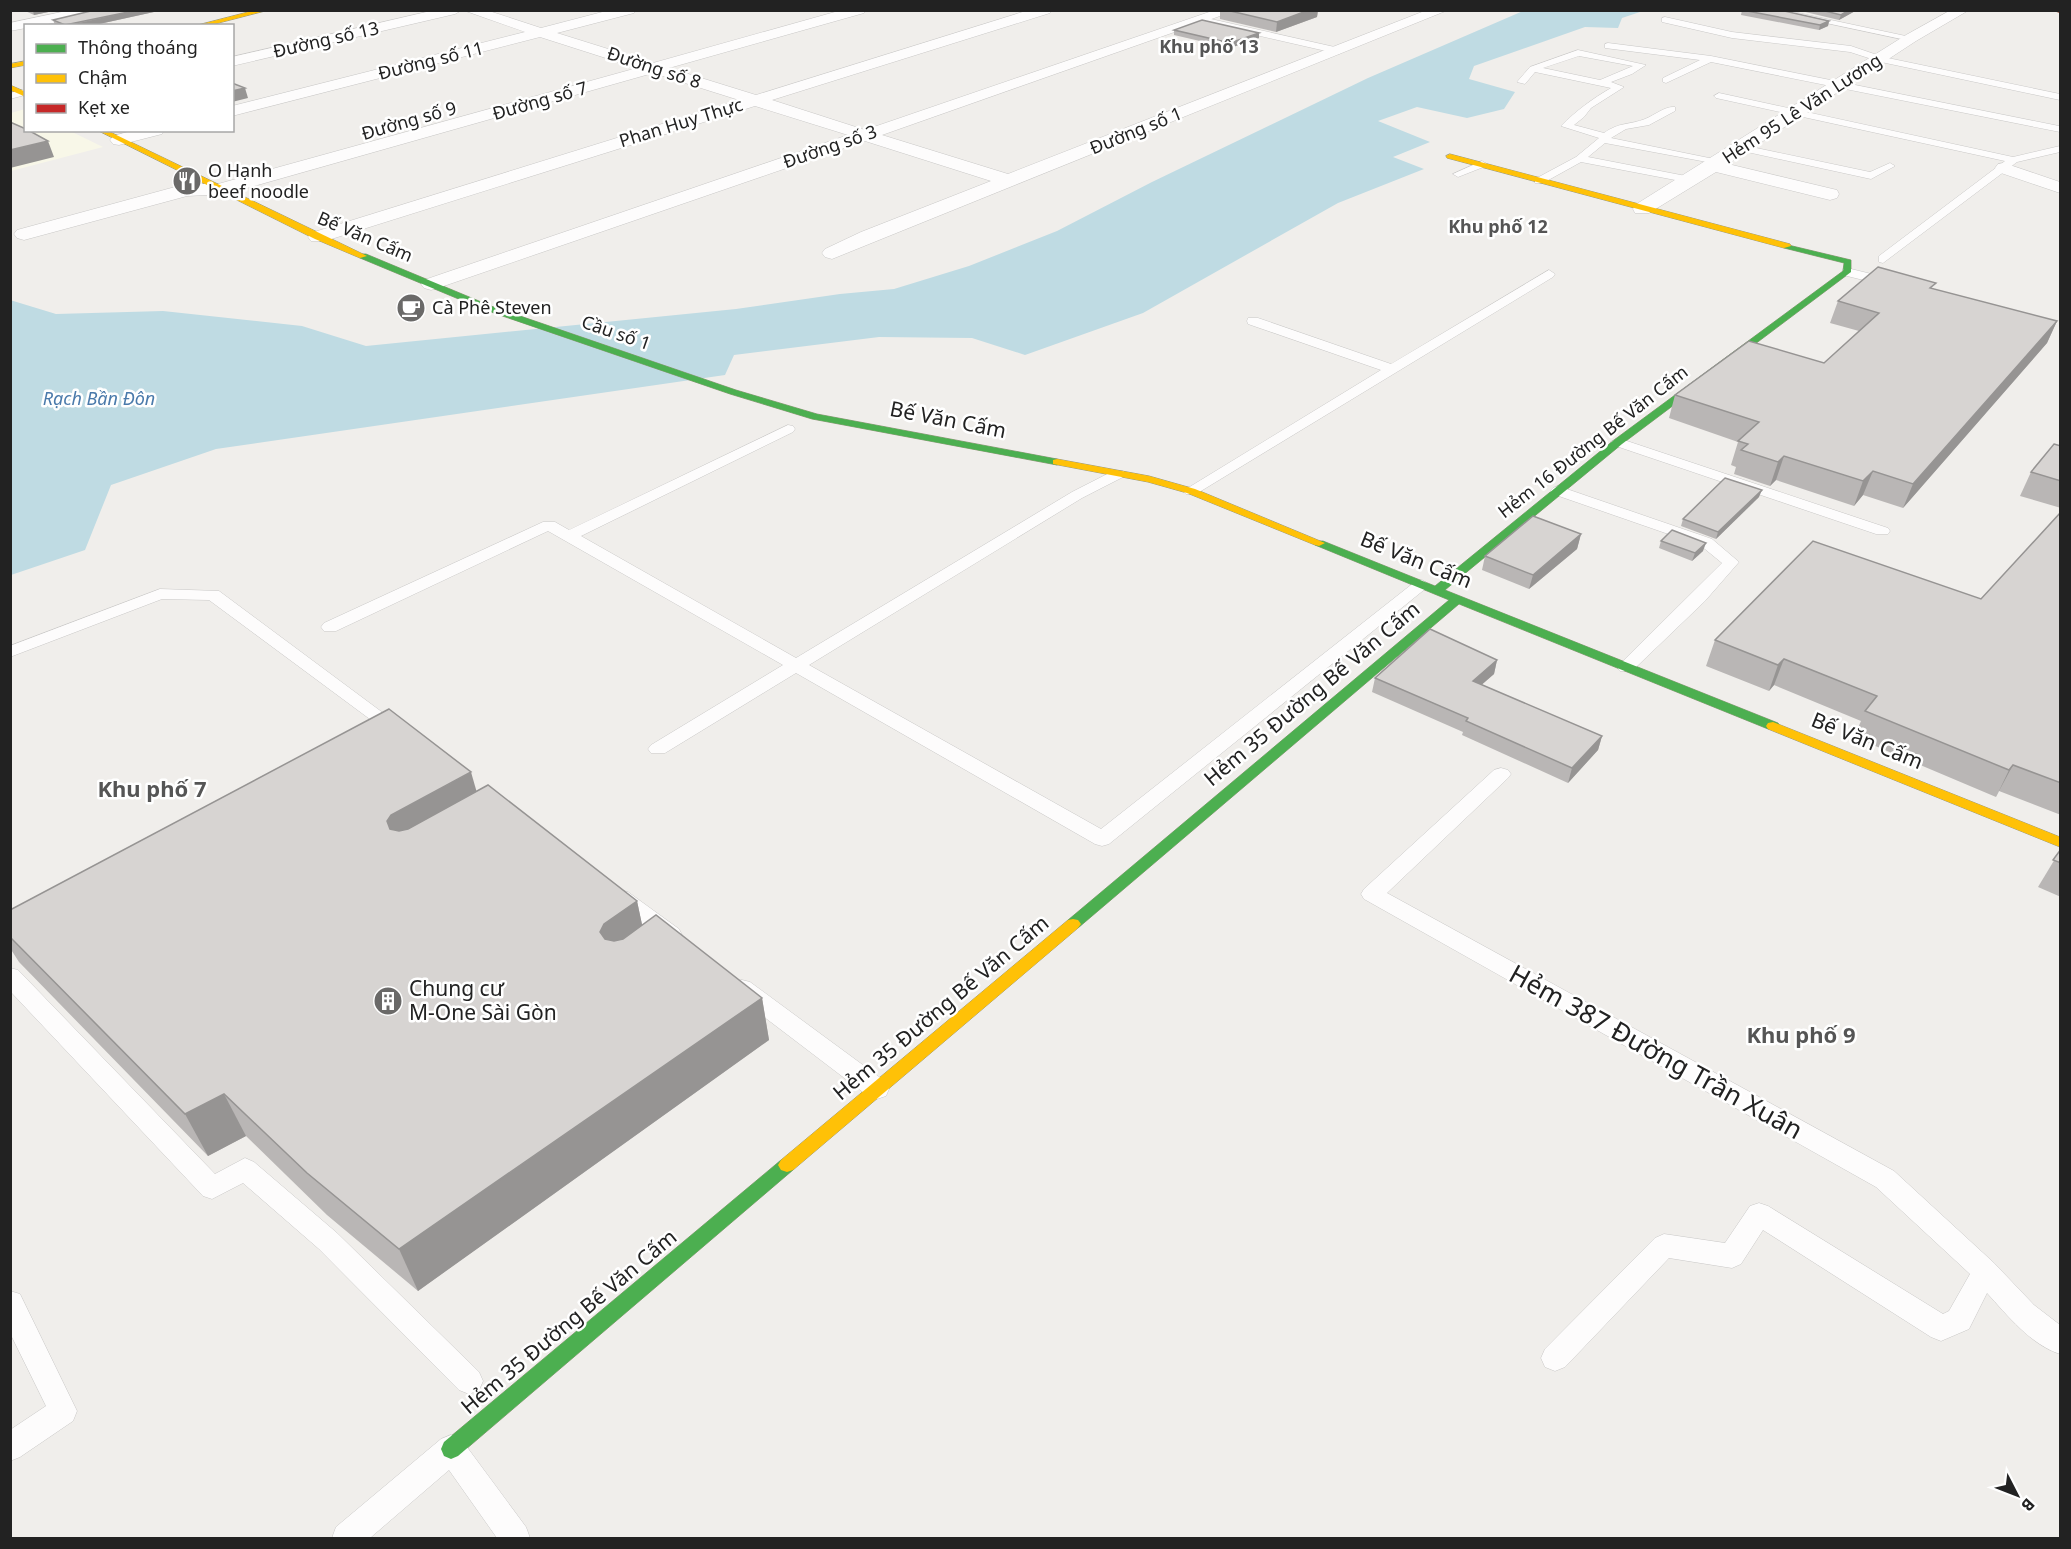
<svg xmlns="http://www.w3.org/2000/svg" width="2071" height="1549" font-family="'Noto Sans',sans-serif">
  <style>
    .education { fill: #f8f7e8 }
    .water { fill: #bfdbe3 }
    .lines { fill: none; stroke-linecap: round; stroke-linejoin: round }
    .lane-casing { stroke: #c9c8c7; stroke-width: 1 }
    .street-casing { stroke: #c9c8c7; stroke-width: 1 }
    .fast-casing { stroke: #999a82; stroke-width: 1 }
    .slow-casing { stroke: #999a82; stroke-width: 1 }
    .jam-casing { stroke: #999a82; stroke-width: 1 }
    .lane { fill: #fdfcfc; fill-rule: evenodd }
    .street { fill: #fdfcfc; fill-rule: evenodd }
    .fast { fill: #4caf50; fill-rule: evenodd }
    .slow { fill: #ffc107; fill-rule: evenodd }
    .jam { fill: #c62828; fill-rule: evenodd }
    .wall { fill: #b9b6b5 }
    .shaded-wall { fill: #969493 }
    .building { fill: #d7d4d2; stroke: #969493; stroke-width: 1.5 }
    .labels { text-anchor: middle; stroke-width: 5; stroke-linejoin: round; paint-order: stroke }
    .far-street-label { font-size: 18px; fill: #222; stroke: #fff }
    .far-neighbourhood-label { font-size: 18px; font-weight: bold; fill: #555; stroke: #fff }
    .far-poi-label { font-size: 18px; fill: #222; stroke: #fff; text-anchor: start }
    .far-water-label { font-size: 18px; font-style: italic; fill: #4a7aab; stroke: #fff }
    .street-label { font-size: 21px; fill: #222; stroke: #fff }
    .poi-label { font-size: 21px; fill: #222; stroke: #fff; text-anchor: start }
    .neighbourhood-label { font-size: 22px; font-weight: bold; fill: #555; stroke: #fff }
    .near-street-label { font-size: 26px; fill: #222; stroke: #fff }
  </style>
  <rect width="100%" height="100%" fill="#f0eeeb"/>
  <path class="education" d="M25 109 26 130 70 131 103 147 11 171V113Z"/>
  <path class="water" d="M1523 11H1643L1622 18 1618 28 1585 27 1474 66 1469 79 1515 92 1504 109 1467 118 1417 107 1378 121 1430 142 1393 157 1424 169 1338 203 1143 313 1025 355 972 338 879 337 734 355 725 375 216 449 111 485 85 550 11 575 10 300 56 314 163 311 302 326 366 346 736 309 840 294 894 289 969 266 1057 231 1152 182 1368 78Z"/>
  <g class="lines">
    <g class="lane-casing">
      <g id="lane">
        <path d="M1765 10H1784L1915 38 1911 41Z"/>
        <path d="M1202 17 1339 48 1343 51 1339 54 1199 22 1198 20Z"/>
        <path d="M1665 17 1732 32 1851 46 1883 57 2060 94V100L1881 62 1850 52 1732 38 1662 22V18Z"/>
        <path d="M1608 43 1711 56 2059 126 2060 132 1711 62 1666 83 1663 82V78L1700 60 1605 48V44Z"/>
        <path d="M1578 50 1646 65 1632 74 1611 82 1624 87 1591 108 1584 117 1574 125 1604 133C1619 122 1630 125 1645 119 1655 115 1665 106 1675 107V111L1649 125 1626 129 1611 138 1719 160 1724 163 1723 165 1605 143 1588 157 1691 177 1696 180 1691 183 1581 162 1543 183H1535V179L1576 157 1599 138 1561 126C1576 111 1592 99 1611 88L1535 72 1525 84 1517 82 1530 67ZM1579 56 1633 66 1600 80 1543 68Z"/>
        <path d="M22 90 26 91 25 95 10 99V93Z"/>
        <path d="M1719 93 2013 157 2060 146V152L2017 162 1883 263 1879 262V256L2005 161 1716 98 1714 96Z"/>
        <path d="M1742 145 1870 172 1890 163 1895 166 1871 179 1738 150 1737 148Z"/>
        <path d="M1482 161 1487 164 1486 166 1458 177 1453 174Z"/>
        <path d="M1847 268 1896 280 1898 283 1892 287 1843 275V269Z"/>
        <path d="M1549 270 1555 274 1553 277 1196 494H1186L1183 491 1381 370 1248 324 1247 321 1248 318H1258L1391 364Z"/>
        <path d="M788 425 793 426 795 429 793 432 581 536 796 658 1072 492 1113 471H1123L1126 474 1123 477 1082 498 809 665 1101 829 1416 581 1422 580 1430 585 1109 844 1102 846 1095 844 796 673 665 753H651L648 749 651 745 783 665 548 531 336 631H324L321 627 324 623 543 522H555L569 530Z"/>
        <path d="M1618 438 1888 528 1890 531 1888 534H1876L1613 445 1611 442Z"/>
        <path d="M1558 486 1712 539 1739 562 1705 601 1632 671H1620L1617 667 1722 563 1700 545 1553 494 1550 491 1553 488Z"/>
        <path d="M160 589 219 591 406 730 404 734H390L209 600 162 599 10 657V646Z"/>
        <path d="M1501 768 1508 770 1511 774 1508 778 1387 893 1894 1171 1994 1263 2034 1305 2060 1325V1354C2031 1345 2007 1315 1987 1293L1969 1329 1941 1341 1931 1337 1763 1230 1741 1264 1732 1268 1669 1258 1565 1367 1555 1371 1545 1367 1541 1358 1545 1349 1655 1238 1664 1234 1725 1243 1750 1206 1759 1203 1768 1206 1943 1314 1949 1311 1970 1274 1876 1187 1364 899 1361 894 1364 889 1494 770Z"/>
        <path d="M620 890 628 892 679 929 682 935 679 941 671 943 663 941 612 902 609 897 612 892Z"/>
        <path d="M10 968 18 970 215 1174 245 1158 254 1162 337 1233 479 1372 483 1381 479 1390 469 1394 459 1390 319 1249 243 1183 212 1199 203 1196 10 991Z"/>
        <path d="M742 980 750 982 886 1082 889 1089 886 1096 877 1099 868 1096 734 994 731 988 734 982Z"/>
        <path d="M10 1291 20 1294 77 1411 73 1421 20 1457 10 1461V1430L46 1406 10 1333Z"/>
        <path d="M451 1435 461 1439 526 1527 530 1538H497L449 1470 370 1538H332L336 1527 441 1439Z"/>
      </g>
    </g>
    <g class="street-casing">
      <g id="street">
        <path d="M71 10H102L95 14 39 26H26V28L10 31V23Z"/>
        <path d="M435 10H462L455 14 232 66V57Z"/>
        <path d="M463 10H486L541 28 610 10H636L634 13 557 33 653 63 842 10H866L864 13 669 68 756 95 1029 10H1052L1050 13 772 100 865 130 1215 10H1237L882 135 1008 174 1427 10H1448L832 259 825 257 822 253 825 249 861 232 991 181 865 141 438 288 431 290 424 288 421 284 424 280 848 135 755 106 325 241H311L308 237 311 233 739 100 653 73 226 194 187 196 24 240 17 238 14 234 17 230 186 184H218L637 68 540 37 232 116V106L525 32Z"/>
        <path d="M1951 10H1969L1916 41 1728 164 1837 190 1839 194 1837 198 1830 200 1716 172 1649 213H1635L1633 209 1635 205 1906 35Z"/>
        <path d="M135 130H164L162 134 119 145 113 144 110 140 113 136Z"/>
        <path d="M2004 163 2060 182V193L1998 172 1995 168 1998 164Z"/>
      </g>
    </g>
    <g class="fast-casing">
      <g id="fast">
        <path d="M1784 244 1851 260V272L1622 444 1445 590 1778 723 1780 726 1778 729H1768L1459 604 1078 928H1068L1065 924 1068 920 1449 600 1315 545V541H1323L1435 586 1614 440 1843 271 1844 263 1784 248Z"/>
        <path d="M360 254H366L491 306 736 390 817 414 1057 459 1062 462 1057 465 812 419 730 394 485 310 360 258Z"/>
        <path d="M787 1158 793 1160 796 1165 793 1170 458 1456 451 1459 444 1456 441 1449 444 1442 781 1160Z"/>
      </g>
    </g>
    <g class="slow-casing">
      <g id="slow">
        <path d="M256 10H269L207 26H194Z"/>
        <path d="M26 61V65L10 68V64Z"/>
        <path d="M10 85 26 92V97L10 90Z"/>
        <path d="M97 130H106L367 256 360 258 315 239Z"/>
        <path d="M1450 154 1790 244 1791 246 1784 248 1447 158 1446 156Z"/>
        <path d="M1057 459 1149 476 1195 489 1325 543 1319 546 1315 545 1187 493 1148 482 1053 464V460Z"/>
        <path d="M1773 722 2060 837V847L1768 729 1766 726 1768 723Z"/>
        <path d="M1073 919 1078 920 1081 924 1078 928 793 1170 787 1172 781 1170 778 1165 781 1160 1068 920Z"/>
      </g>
    </g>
    <g class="jam-casing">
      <path id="jam" d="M2054 10H2060V13L2055 11Z"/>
    </g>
    <use href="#lane" class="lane"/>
    <use href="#street" class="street"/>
    <use href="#fast" class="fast"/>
    <use href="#slow" class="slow"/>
    <use href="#jam" class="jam"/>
  </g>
  <g class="wall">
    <path d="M23 10H58L34 15Z"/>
    <path d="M95 10H163L90 26H56L55 25 53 20Z"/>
    <path d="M1220 10H1318L1317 17 1276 32 1220 19Z"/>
    <path d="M1742 10 1829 21 1828 26 1819 30 1741 15Z"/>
    <path d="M1797 10H1857L1839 20Z"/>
    <path d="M1174 30 1259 38 1230 48 1174 35Z"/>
    <path d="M1934 289 2057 321 2047 343 1903 508 1863 495 1854 506 1776 480 1770 486 1734 474 1736 467 1731 465 1738 442 1669 418 1675 395 1824 363 1859 331 1830 323 1838 301Z"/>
    <path d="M2061 446V508L2020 496 2031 472Z"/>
    <path d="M1759 497 1716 539 1681 526 1683 519Z"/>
    <path d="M2061 512V815L1999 791 1996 797 1854 737 1861 721 1774 685 1769 691 1706 666 1715 640 1981 599Z"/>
    <path d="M1581 534 1577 549 1529 589 1482 570 1485 556Z"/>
    <path d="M1661 541 1703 551 1692 561 1659 548Z"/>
    <path d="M1497 660 1494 674 1481 685 1602 736 1598 750 1568 783 1462 735 1463 732 1372 692 1375 678Z"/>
    <path d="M2061 849V897L2038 887Z"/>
    <path d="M637 901 642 925 762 998 769 1040 418 1291 327 1215 246 1136 208 1156 19 962 10 948V910Z"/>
  </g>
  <g class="shaded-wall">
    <path d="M58 10 34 15 33 11Z"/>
    <path d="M138 10H163L90 26H65Z"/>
    <path d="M1309 10H1318L1317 17 1276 32 1277 22Z"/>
    <path d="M1849 10H1857L1839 20 1841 15Z"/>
    <path d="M1829 21 1828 26 1819 30 1820 25Z"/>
    <path d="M1259 33V38L1230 48V43Z"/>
    <path d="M245 88 248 98 232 102V91Z"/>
    <path d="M48 141 54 157 10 168V150Z"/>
    <path d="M2057 321 2047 343 1903 508 1913 484Z"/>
    <path d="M1784 456 1776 480 1770 486 1778 462Z"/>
    <path d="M1873 471 1863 495 1854 506 1863 481Z"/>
    <path d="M1762 490 1759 497 1716 539 1718 532Z"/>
    <path d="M1581 534 1577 549 1529 589 1533 575Z"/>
    <path d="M1706 543 1703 551 1692 561 1695 553Z"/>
    <path d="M1784 659 1774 685 1769 691 1778 665Z"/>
    <path d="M1497 660 1494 674 1470 695 1473 681Z"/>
    <path d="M1602 736 1598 750 1568 783 1572 768Z"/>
    <path d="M2013 765 1999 791 1996 797 2009 770Z"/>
    <path d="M471 772 483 814 402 863 387 821 391 815Z"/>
    <path d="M637 901 646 943 614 966 600 932 604 924Z"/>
    <path d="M762 998 769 1040 418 1291 399 1249Z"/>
    <path d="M224 1094 246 1136 208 1156 185 1114Z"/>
  </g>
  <g class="building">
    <path d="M95 10H138L65 25 53 20Z"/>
    <path d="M1226 10H1309L1277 22Z"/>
    <path d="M1742 10H1780L1829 21 1820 25Z"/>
    <path d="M1821 10H1849L1841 15Z"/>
    <path d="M1202 20 1259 33 1230 43 1174 30Z"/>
    <path d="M232 83 245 88 232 91Z"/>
    <path d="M10 122 26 129V130H28L48 141 10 150Z"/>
    <path d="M1878 267 1936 283 1930 288 2057 321 1913 484 1873 471 1863 481 1784 456 1778 462 1741 450 1748 444 1738 441 1759 422 1675 395 1749 341 1824 363 1879 313 1838 301Z"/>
    <path d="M2054 444 2061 446V481L2031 472Z"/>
    <path d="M1725 478 1762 490 1718 532 1683 519Z"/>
    <path d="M2061 512V783L2013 765 2009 770 1865 711 1877 696 1784 659 1778 665 1715 640 1813 541 1981 599Z"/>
    <path d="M1533 516 1581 534 1533 575 1485 556Z"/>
    <path d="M1672 530 1706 543 1695 553 1661 541Z"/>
    <path d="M1430 629 1497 660 1473 681 1602 736 1572 768 1466 721 1468 718 1375 678Z"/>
    <path d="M389 709 471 772 391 815 387 821 390 829 399 831 408 829 488 785 637 901 604 924 600 932 605 939 614 941 623 939 656 915 762 998 399 1249 307 1173 224 1094 185 1114 10 937V910Z"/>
    <path d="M2061 849V863L2053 860Z"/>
  </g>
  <defs>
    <g id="restaurant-disc" transform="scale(1.5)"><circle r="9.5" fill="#6a6968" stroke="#fff"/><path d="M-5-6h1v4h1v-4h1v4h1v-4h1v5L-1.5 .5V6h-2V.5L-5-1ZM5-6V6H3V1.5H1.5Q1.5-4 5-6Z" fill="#fff"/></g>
    <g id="cafe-disc" transform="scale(1.5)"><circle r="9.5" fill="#6a6968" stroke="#fff"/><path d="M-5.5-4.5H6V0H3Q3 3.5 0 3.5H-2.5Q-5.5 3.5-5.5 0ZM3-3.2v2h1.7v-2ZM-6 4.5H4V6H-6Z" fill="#fff"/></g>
    <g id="building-disc" transform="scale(1.5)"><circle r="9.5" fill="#6a6968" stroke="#fff"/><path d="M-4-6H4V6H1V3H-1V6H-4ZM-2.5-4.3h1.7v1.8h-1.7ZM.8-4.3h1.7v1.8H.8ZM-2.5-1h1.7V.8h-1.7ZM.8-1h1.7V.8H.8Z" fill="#fff"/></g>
  </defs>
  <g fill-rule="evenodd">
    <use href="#restaurant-disc" x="187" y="181"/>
    <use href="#cafe-disc" x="411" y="308"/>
    <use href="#building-disc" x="388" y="1001"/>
  </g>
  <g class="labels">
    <g class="far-street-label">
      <text transform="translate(326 40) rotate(-13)" y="6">Đường số 13</text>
      <text transform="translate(431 61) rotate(-14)" y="6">Đường số 11</text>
      <text transform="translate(654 68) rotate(18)" y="6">Đường số 8</text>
      <text transform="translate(540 101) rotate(-16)" y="6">Đường số 7</text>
      <text transform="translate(1802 109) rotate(-33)" y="6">Hẻm 95 Lê Văn Lương</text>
      <text transform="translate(409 121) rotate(-16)" y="6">Đường số 9</text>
      <text transform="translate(681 123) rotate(-17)" y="6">Phan Huy Thực</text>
      <text transform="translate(1136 131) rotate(-22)" y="6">Đường số 1</text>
      <text transform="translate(830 147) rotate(-19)" y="6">Đường số 3</text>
      <text transform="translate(365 237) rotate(23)" y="6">Bế Văn Cấm</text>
      <text transform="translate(616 333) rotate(19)" y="6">Cầu số 1</text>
      <text transform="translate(1593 442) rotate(-38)" y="6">Hẻm 16 Đường Bế Văn Cấm</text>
    </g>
    <g class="far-neighbourhood-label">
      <text x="1209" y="53">Khu phố 13</text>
      <text x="1498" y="233">Khu phố 12</text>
    </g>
    <g class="far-poi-label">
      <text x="208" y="177">O Hạnh<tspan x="208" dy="21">beef noodle</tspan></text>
      <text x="432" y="314">Cà Phê Steven</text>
    </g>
    <g class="far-water-label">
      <text x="99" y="405">Rạch Bần Đôn</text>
    </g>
    <g class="street-label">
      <text transform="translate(948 420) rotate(11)" y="7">Bế Văn Cấm</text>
      <text transform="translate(1416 560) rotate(22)" y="7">Bế Văn Cấm</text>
      <text transform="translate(1312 694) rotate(-40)" y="7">Hẻm 35 Đường Bế Văn Cấm</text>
      <text transform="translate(1867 741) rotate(22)" y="7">Bế Văn Cấm</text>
      <text transform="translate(941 1008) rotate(-40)" y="7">Hẻm 35 Đường Bế Văn Cấm</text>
      <text transform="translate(569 1322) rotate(-40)" y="7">Hẻm 35 Đường Bế Văn Cấm</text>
    </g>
    <g class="poi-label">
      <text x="409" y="996">Chung cư<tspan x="409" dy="24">M-One Sài Gòn</tspan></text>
    </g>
    <g class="neighbourhood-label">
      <text x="152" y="797">Khu phố 7</text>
      <text x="1801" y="1043">Khu phố 9</text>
    </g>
    <g class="near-street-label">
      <text transform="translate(1656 1052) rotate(29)" y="9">Hẻm 387 Đường Trần Xuân</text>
    </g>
  </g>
  <rect width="2071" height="1549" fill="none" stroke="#222222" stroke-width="24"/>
  <rect x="24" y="24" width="210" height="108" fill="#ffffff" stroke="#a7a7a7" stroke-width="1.5"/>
  <rect x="36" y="44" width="30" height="9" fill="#4caf50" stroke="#a7a7a7" stroke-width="1.5"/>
  <text x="78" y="54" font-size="18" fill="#222222">Thông thoáng</text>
  <rect x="36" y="74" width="30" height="9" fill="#ffc107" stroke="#a7a7a7" stroke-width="1.5"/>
  <text x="78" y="84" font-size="18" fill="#222222">Chậm</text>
  <rect x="36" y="104" width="30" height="9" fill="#c62828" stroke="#a7a7a7" stroke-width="1.5"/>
  <text x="78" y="114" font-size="18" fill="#222222">Kẹt xe</text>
  <g transform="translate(2017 1495) rotate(132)" stroke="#ffffff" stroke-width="4.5" paint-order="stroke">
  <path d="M0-4.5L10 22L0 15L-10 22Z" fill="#222222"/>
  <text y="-9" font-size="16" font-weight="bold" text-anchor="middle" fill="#222222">B</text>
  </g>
</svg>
